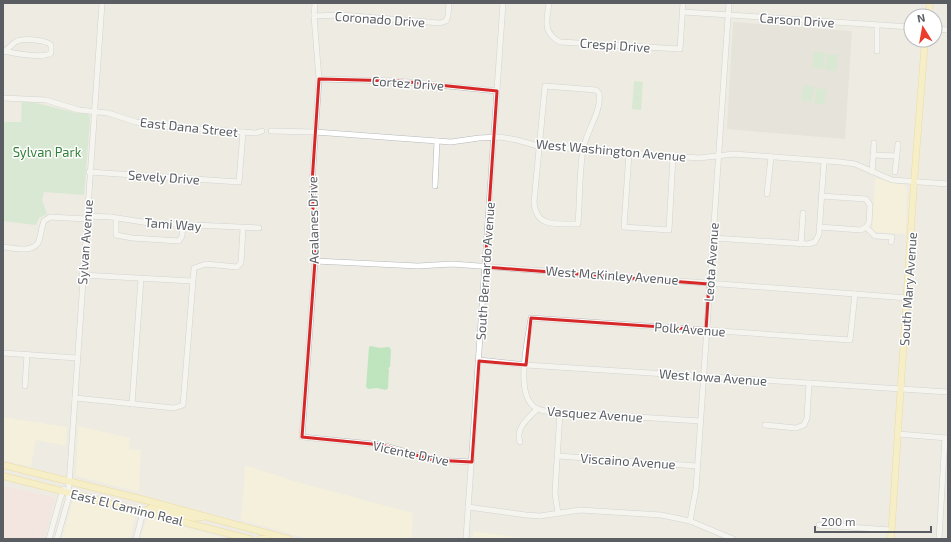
<svg xmlns="http://www.w3.org/2000/svg" width="951" height="542" font-family="'Exo 2',sans-serif">
  <style>
    .commercial { fill: #fef5d6 }
    .education { fill: #dddad0 }
    .medical { fill: #fbe0dd }
    .green { fill: #bee5be }
    .lines { fill: none; stroke-linecap: round; stroke-linejoin: round }
    .minor-casing { stroke: #b4b8bc; stroke-width: 6 }
    .major-casing { stroke: #f2c856; stroke-width: 7 }
    .minor { stroke: #fff; stroke-width: 5 }
    .major { stroke: #fff2a5; stroke-width: 6 }
    .marked { fill: none; stroke: #d62828; stroke-width: 3; stroke-linejoin: round }
    .labels { text-anchor: middle; stroke-width: 3; stroke-linejoin: round; paint-order: stroke }
    .street-label { font-size: 13px; fill: #5a5e63; stroke: #fff }
    .park-label { font-size: 13px; fill: #338138; stroke: #fff }
  </style>
  <rect width="100%" height="100%" fill="#edebe2"/>
  <g class="commercial">
    <path d="M875 178 904 185 907 188 906 234 873 232 872 230Z"/>
    <path d="M3 417 67 427 66 446 36 440 31 467 3 460Z"/>
    <path d="M78 426 130 438 129 449 141 450 139 492 76 476Z"/>
    <path d="M245 465 301 483 413 513 412 539H309L241 520Z"/>
    <path d="M73 499 136 515 130 539H62Z"/>
    <path d="M147 517 229 539H140Z"/>
    <path d="M473 531 526 539H473Z"/>
  </g>
  <path class="education" d="M733 22 852 31 845 139 727 129Z"/>
  <path class="medical" d="M3 486 53 497 54 499 45 539H3Z"/>
  <g class="green">
    <path d="M814 52 825 53 823 69 812 68Z"/>
    <path d="M828 54 838 55 836 71 825 69Z"/>
    <path d="M634 81 643 82 641 110 632 109Z"/>
    <path d="M804 85 815 87 811 102 801 100Z"/>
    <path d="M817 88 827 90 824 105 814 103Z"/>
    <path d="M22 101C40 103 55 108 73 112 78 114 84 112 89 115L90 119 84 195 44 192 42 200 47 214 39 218 36 225 3 221V122H21Z"/>
    <path d="M371 346 380 348 389 347 391 350 390 367 388 368 389 370 388 388 386 390 377 388 368 389 366 387 369 347Z"/>
  </g>
  <g class="lines">
    <g class="minor-casing">
      <g id="minor">
        <path d="M315 3 314 16 319 79 312 183 315 237V261L302 437 382 445 433 460 472 462"/>
        <path d="M549 3C547 20 542 32 560 42L680 49 683 3"/>
        <path d="M683 12 911 27"/>
        <path d="M314 16 341 15 440 23 446 21 448 16 449 3"/>
        <path d="M935 29 948 30"/>
        <path d="M3 51C13 53 44 59 51 53V45C47 40 24 38 17 41 13 43 9 48 5 51"/>
        <path d="M877 51V26"/>
        <path d="M319 79 399 81 497 91"/>
        <path d="M545 86 596 90 599 93C602 112 586 131 583 150 579 174 580 199 578 224 557 223 536 229 534 202Z"/>
        <path d="M3 98 46 100 79 110 108 113 136 122 158 126 256 133 262 131"/>
        <path d="M271 131 315 132 451 142 479 138 500 137 517 140 538 146 629 153 699 158 734 154 840 162 855 164 892 180 948 184"/>
        <path d="M629 153 624 227 669 230 673 156"/>
        <path d="M873 155 897 156"/>
        <path d="M89 172 239 182 243 132"/>
        <path d="M872 172 874 143"/>
        <path d="M895 172 898 144"/>
        <path d="M435 186 437 141"/>
        <path d="M767 194 771 157"/>
        <path d="M821 196 866 199 870 205 869 223 866 227"/>
        <path d="M87 216 111 217 149 223 259 228"/>
        <path d="M116 219V235L132 238 179 241 182 236 183 224"/>
        <path d="M819 227 861 230 866 227"/>
        <path d="M866 227 875 236 892 237 891 242"/>
        <path d="M712 238 808 244 815 242 819 234 824 161"/>
        <path d="M801 244 803 213"/>
        <path d="M3 247C13 248 31 253 38 243 41 237 41 228 44 221L50 217 86 219"/>
        <path d="M315 261 418 266 452 264 908 298"/>
        <path d="M82 275 192 281"/>
        <path d="M3 353 77 358"/>
        <path d="M479 360 526 365 948 392"/>
        <path d="M25 386 27 354"/>
        <path d="M75 398 174 408 183 405 194 268 206 264 237 267 241 263 243 228"/>
        <path d="M132 404 141 279"/>
        <path d="M700 421 560 412C553 412 545 412 538 409 513 399 528 340 531 318L850 340 855 294"/>
        <path d="M765 425 796 428 804 425 807 418 809 383"/>
        <path d="M898 434 947 438"/>
        <path d="M520 442C515 428 528 419 537 409"/>
        <path d="M558 456 697 466"/>
        <path d="M468 507 526 515 540 516 580 510 661 515 690 521 733 539"/>
        <path d="M558 513 555 493 560 412"/>
        <path d="M690 521 696 489 729 3"/>
        <path d="M819 525 891 530"/>
        <path d="M49 539 60 499 64 489"/>
        <path d="M57 539 68 500 102 3"/>
        <path d="M136 539 143 512"/>
        <path d="M466 539 503 3"/>
        <path d="M939 539 945 438"/>
      </g>
    </g>
    <g class="major-casing">
      <g id="major">
        <path d="M928 16 930 3"/>
        <path d="M3 465 145 500 289 539"/>
        <path d="M3 476 250 539"/>
        <path d="M143 512 150 508 194 518 203 517"/>
        <path d="M260 539H268"/>
        <path d="M891 539 914 182 925 40"/>
      </g>
    </g>
    <use href="#minor" class="minor"/>
    <use href="#major" class="major"/>
  </g>
  <path d="M0 0H951V542H0ZM319 79 399 81 497 91 485 267 709 284 706 330 531 318 526 365 479 361 472 462 433 460 382 445 302 437 315 261 312 183Z" fill="#edebe2" fill-opacity=".55" fill-rule="evenodd"/>
  <path class="marked" d="M319 79 399 81 497 91 485 267 709 284 706 330 531 318 526 365 479 361 472 462 433 460 382 445 302 437 315 261 312 183Z"/>
  <g class="labels">
    <g class="street-label">
      <text transform="translate(380 19) rotate(4)" y="5">Coronado Drive</text>
      <text transform="translate(797 20) rotate(4)" y="5">Carson Drive</text>
      <text transform="translate(615 45) rotate(4)" y="5">Crespi Drive</text>
      <text transform="translate(408 83) rotate(4)" y="5">Cortez Drive</text>
      <text transform="translate(189 127) rotate(6)" y="5">East Dana Street</text>
      <text transform="translate(611 150) rotate(5)" y="5">West Washington Avenue</text>
      <text transform="translate(164 177) rotate(4)" y="5">Sevely Drive</text>
      <text transform="translate(313 220) rotate(-91)" y="5">Acalanes Drive</text>
      <text transform="translate(173 224) rotate(4)" y="5">Tami Way</text>
      <text transform="translate(85 242) rotate(-86)" y="5">Sylvan Avenue</text>
      <text transform="translate(711 262) rotate(-86)" y="5">Leota Avenue</text>
      <text transform="translate(485 271) rotate(-86)" y="5">South Bernardo Avenue</text>
      <text transform="translate(612 275) rotate(4)" y="5">West McKinley Avenue</text>
      <text transform="translate(908 289) rotate(-86)" y="5">South Mary Avenue</text>
      <text transform="translate(690 329) rotate(4)" y="5">Polk Avenue</text>
      <text transform="translate(713 377) rotate(4)" y="5">West Iowa Avenue</text>
      <text transform="translate(595 414) rotate(4)" y="5">Vasquez Avenue</text>
      <text transform="translate(411 453) rotate(12)" y="5">Vicente Drive</text>
      <text transform="translate(628 461) rotate(4)" y="5">Viscaino Avenue</text>
      <text transform="translate(127 507) rotate(14)" y="5">East El Camino Real</text>
    </g>
    <g class="park-label">
      <text x="47" y="157">Sylvan Park</text>
    </g>
  </g>
  <rect width="951" height="542" fill="none" stroke="#5a5e63" stroke-width="8"/>
  <g transform="translate(923 28) rotate(349)"><circle r="19" fill="#ffffff" stroke="#bdbfc1"/>
  <path d="M0-3L7 15L0 10L-7 15Z" fill="#ea3d2b"/>
  <text y="-6" font-size="11" font-weight="bold" text-anchor="middle" fill="#5a5e63">N</text>
  </g>
  <path d="M815 526v6h116v-6" fill="none" stroke="#5a5e63" stroke-width="2"/>
  <text x="821" y="526" font-size="12" fill="#5a5e63" stroke="#ffffff" stroke-width="3" paint-order="stroke">200 m</text>
</svg>
